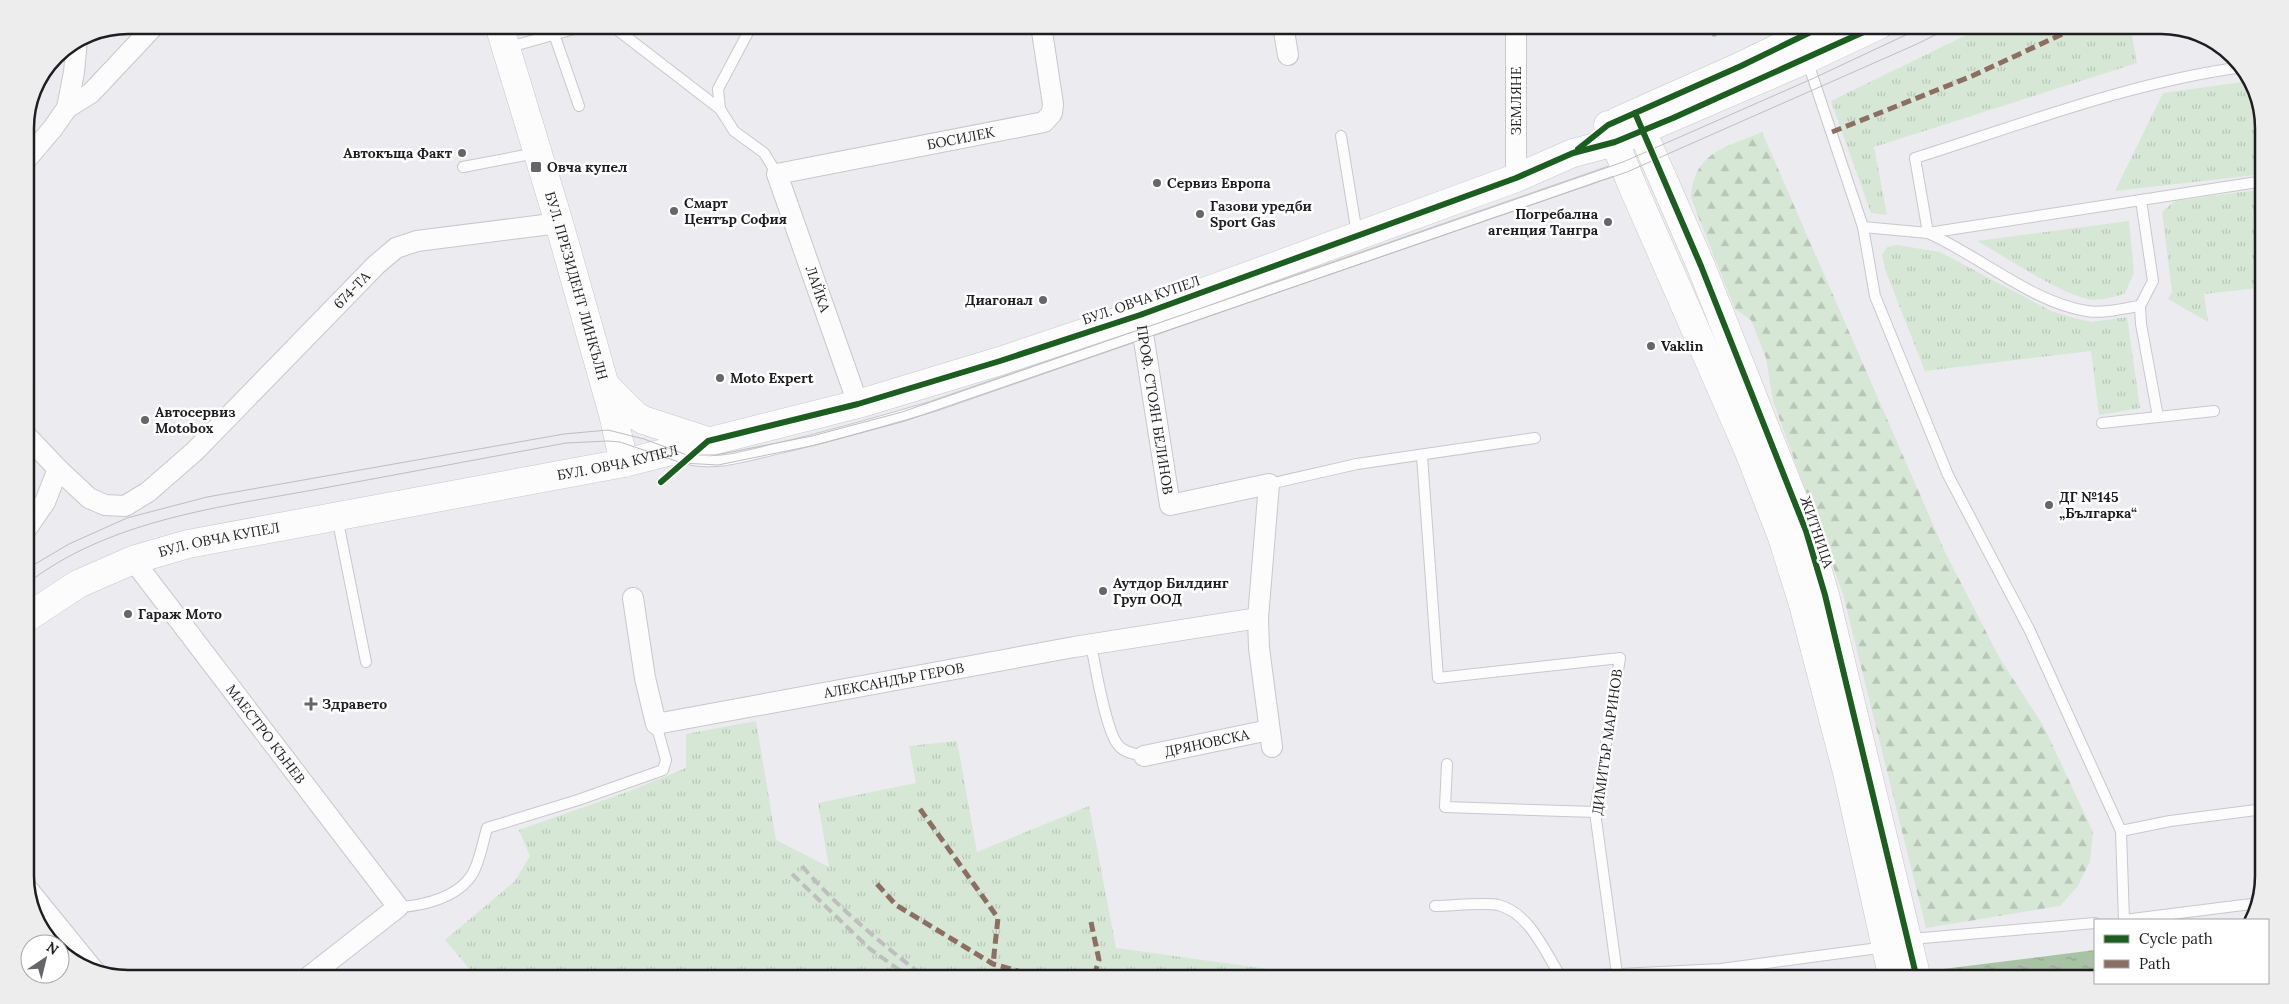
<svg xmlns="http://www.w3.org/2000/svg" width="2289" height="1004" font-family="Lora,serif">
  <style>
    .grass { fill: url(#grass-tufts) }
    .forest { fill: url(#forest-firs) }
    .water { fill: url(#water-ripples) }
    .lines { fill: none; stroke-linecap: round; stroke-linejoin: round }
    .stream { stroke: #a8c2a4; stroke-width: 5.5 }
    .lane-casing { stroke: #c8c8cc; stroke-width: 12 }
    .street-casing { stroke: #c8c8cc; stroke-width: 22 }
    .secondary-casing { stroke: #c8c8cc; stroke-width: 29 }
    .lane { stroke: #fcfcfd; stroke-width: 10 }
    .street { stroke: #fcfcfd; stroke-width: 20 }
    .secondary { stroke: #fcfcfd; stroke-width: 28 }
    .tram { stroke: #bebebf; stroke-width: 1 }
    .rail { stroke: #bebebf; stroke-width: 4; stroke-dasharray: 10 5; stroke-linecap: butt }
    .quiet { stroke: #8d6e63; stroke-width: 5; stroke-dasharray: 10 5; stroke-linecap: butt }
    .cycleway-casing { stroke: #fff; stroke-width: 9 }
    .cycleway { stroke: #1b5e20; stroke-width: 6 }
    .poi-dot { fill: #666669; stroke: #fff; stroke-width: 2 }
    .labels { text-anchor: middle; stroke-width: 5; stroke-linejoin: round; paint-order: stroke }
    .street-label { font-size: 14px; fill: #1e1e21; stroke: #fff }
    .poi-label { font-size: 14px; font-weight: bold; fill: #1e1e21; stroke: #fff; text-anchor: start }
    .rim { fill: none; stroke: #1e1e21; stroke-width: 2.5 }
  </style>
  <defs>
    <pattern id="grass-tufts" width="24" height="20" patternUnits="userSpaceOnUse" patternTransform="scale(1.25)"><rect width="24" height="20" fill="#d7e7d6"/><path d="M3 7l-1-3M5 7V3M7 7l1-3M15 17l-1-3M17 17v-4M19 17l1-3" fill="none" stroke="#b8c6b7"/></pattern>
    <pattern id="forest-firs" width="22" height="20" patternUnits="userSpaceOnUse" patternTransform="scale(1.25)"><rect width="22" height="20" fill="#d7e7d6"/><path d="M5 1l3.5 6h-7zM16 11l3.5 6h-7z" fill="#b8c6b7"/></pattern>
    <pattern id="water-ripples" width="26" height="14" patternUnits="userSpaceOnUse" patternTransform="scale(1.25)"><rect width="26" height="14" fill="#a8c2a4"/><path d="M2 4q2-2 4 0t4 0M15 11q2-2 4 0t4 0" fill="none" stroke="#90a68d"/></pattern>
  </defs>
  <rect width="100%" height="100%" fill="#ebebf0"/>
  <g class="grass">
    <path d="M1987 25H2130L2137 63 1874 147 1887 215 1871 213 1831 101Z"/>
    <path d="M2250 81 2264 121V174L2115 191 2163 93Z"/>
    <path d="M2264 189V291L2259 288 2204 294 2208 322 2168 299 2172 292 2162 212 2175 201Z"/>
    <path d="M2129 221 2134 273 2125 293C2113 298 2100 301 2087 299 2057 292 2006 257 1977 241Z"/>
    <path d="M1897 245 1940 252 2051 311 2071 317 2091 322 2127 317 2140 408 2099 415 2091 351 1925 371 1886 272 1882 255 1887 247Z"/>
    <path d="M756 721 776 840 829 867 818 803 916 783 909 746 957 741 977 852 1089 806 1116 948 1327 977 1436 969 1437 979H478L445 940 515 881 530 856 519 830 627 792 686 768V734Z"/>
  </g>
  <path class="forest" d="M1762 132 1945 552 1999 657 2044 727 2093 832 2090 861 2078 886 2060 906 1926 928 1843 594 1773 401 1766 358 1751 320 1735 309 1691 198C1693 152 1727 147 1762 132Z"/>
  <path class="water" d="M2095 950V979H1936L1935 970Z"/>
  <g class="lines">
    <path class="stream" d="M1710 25 1714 34"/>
    <g class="lane-casing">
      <g id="lane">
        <path d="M611 25 720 109"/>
        <path d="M752 25 718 89 720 109 734 131 764 153 777 174"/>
        <path d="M554 34 579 106"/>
        <path d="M506 48 588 25"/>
        <path d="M1807 60 1863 227 1875 296 1948 475 2030 631 2121 831 2124 920"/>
        <path d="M1341 136 1357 234"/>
        <path d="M463 167 536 153"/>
        <path d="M2141 200 2264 181"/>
        <path d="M1863 227 1928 233 2141 200 2153 281 2140 306 2141 324 2158 417"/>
        <path d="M2140 306C2124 308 2103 314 2087 311 2033 303 1978 255 1928 233L1915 158C2023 124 2131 82 2243 67"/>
        <path d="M2102 423 2214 411"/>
        <path d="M1422 456 1438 678 1620 658 1595 812 1617 974"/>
        <path d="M682 457C713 468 749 455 780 448 832 436 883 421 934 406L1623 167"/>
        <path d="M1269 484 1357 464 1535 438"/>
        <path d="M337 517 366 662"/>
        <path d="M1091 644C1095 665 1106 733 1119 746 1125 753 1136 754 1144 756"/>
        <path d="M1447 764 1445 807 1595 812"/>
        <path d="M2121 831 2170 821 2264 809"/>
        <path d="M1435 906C1452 906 1483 902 1498 905 1529 912 1545 952 1561 977"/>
        <path d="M398 907C424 906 459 897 473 873 480 860 483 842 487 828L578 800 663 770 666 760 656 724"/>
        <path d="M2124 920 2259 903"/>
        <path d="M1910 942 1923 938 2095 923"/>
        <path d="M1519 979 1721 969 1886 947"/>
      </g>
    </g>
    <g class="street-casing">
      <g id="street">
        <path d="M1283 25 1288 55"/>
        <path d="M1514 25 1516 32V178"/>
        <path d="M67 108 74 72 77 40"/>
        <path d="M25 161 53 128 67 108 91 93 155 25"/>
        <path id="s1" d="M1140 315 1170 505 1269 484 1258 618 1259 648 1272 747"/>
        <path id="s2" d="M858 404 777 174 1044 122 1052 113 1053 104 1041 25"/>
        <path id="s3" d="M25 434 58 469 89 498 105 505 125 506 148 492 195 451 376 265 396 248 417 241 559 223"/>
        <path d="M25 531 45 502 58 469"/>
        <path id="s4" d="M133 560 398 907 306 979"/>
        <path id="s5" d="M633 598 645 678 656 724 1074 647 1258 618"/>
        <path id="s6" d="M1144 756 1269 730"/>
        <path d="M26 887 96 973"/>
      </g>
    </g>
    <g class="secondary-casing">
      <g id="secondary">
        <path id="s7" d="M499 25 559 223 613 414 624 463"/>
        <path d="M1635 115 1701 266 1806 531 1825 595 1917 979"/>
        <path d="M1618 121 1741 66 1825 25"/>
        <path d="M1608 125 1632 185 1747 447 1782 537 1803 604 1847 772 1893 979"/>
        <path d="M606 386 635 415 643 420 708 441"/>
        <path id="s8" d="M25 619 78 584 133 560 188 544 624 463 858 404 1000 361 1182 300 1516 178 1573 153 1615 142 1807 59 1879 25"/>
      </g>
    </g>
    <use href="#lane" class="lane"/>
    <use href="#street" class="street"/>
    <use href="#secondary" class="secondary"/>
    <g class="tram">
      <path d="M25 570 69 544 127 518 207 497 564 434 608 430 644 439 687 455H716L812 436 902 412 1623 162 1814 78 1927 25"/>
      <path d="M25 585C109 519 222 507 324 488 405 473 485 458 566 443L608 441 620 442 682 463 718 465 816 445 905 421 1627 172 1917 44 1955 25"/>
    </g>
    <g class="rail">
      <path d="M802 866C839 909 882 944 927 979"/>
      <path d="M792 874 870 949 912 979"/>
    </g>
    <g class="quiet">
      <path d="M1832 132 1972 76 2082 25"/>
      <path d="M920 809 998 918 993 964"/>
      <path d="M877 884 896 905 993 964 1046 979"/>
      <path d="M1091 922 1099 960 1093 979"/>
    </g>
    <g class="cycleway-casing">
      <g id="cycleway">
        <path d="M1635 113 1701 266 1806 531 1825 595 1917 979"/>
        <path d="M1578 149 1608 125 1741 66 1825 25"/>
        <path d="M661 482 708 441 858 404 1000 361 1140 315 1516 178 1573 153 1615 142 1673 118 1879 25"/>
      </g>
    </g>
    <use href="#cycleway" class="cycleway"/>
  </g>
  <g class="poi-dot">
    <circle cx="462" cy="153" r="5"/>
    <rect x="530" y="161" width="12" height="12" rx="2.5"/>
    <circle cx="1157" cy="183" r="5"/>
    <circle cx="674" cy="211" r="5"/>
    <circle cx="1200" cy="214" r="5"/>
    <circle cx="1608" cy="222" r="5"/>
    <circle cx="1043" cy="300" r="5"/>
    <circle cx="1651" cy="346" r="5"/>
    <circle cx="720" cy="378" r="5"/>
    <circle cx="145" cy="420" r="5"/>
    <circle cx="2049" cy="505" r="5"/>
    <circle cx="1103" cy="591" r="5"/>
    <circle cx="128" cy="614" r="5"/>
    <path d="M308.5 696.5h5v5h5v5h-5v5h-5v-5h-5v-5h5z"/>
  </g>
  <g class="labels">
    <g class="street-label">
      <text transform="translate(1516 101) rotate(-90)" y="5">ЗЕМЛЯНЕ</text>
      <text dy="5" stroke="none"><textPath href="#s2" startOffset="431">БОСИЛЕК</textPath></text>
      <text dy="5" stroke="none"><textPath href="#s7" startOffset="272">БУЛ. ПРЕЗИДЕНТ ЛИНКЪЛН</textPath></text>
      <text dy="5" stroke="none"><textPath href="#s3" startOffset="442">674-ТА</textPath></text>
      <text transform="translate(818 289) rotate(71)" y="5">ЛАЙКА</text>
      <text transform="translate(1141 300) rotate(-19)" y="5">БУЛ. ОВЧА КУПЕЛ</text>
      <text dy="5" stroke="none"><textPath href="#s1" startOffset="96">ПРОФ. СТОЯН БЕЛИНОВ</textPath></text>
      <text dy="5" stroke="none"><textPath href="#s8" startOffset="618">БУЛ. ОВЧА КУПЕЛ</textPath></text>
      <text transform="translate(1817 532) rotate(71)" y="5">ЖИТНИЦА</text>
      <text dy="5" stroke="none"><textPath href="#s8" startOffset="212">БУЛ. ОВЧА КУПЕЛ</textPath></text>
      <text dy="5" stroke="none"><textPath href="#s5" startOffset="370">АЛЕКСАНДЪР ГЕРОВ</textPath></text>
      <text dy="5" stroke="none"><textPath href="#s4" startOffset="219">МАЕСТРО КЪНЕВ</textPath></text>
      <text transform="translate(1607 742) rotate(-82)" y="5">ДИМИТЪР МАРИНОВ</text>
      <text dy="5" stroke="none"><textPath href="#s6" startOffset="64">ДРЯНОВСКА</textPath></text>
    </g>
    <g class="poi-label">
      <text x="452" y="158" text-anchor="end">Автокъща Факт</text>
      <text x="547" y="172">Овча купел</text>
      <text x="1167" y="188">Сервиз Европа</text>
      <text x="684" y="208">Смарт<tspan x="684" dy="16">Център София</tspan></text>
      <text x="1210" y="211">Газови уредби<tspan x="1210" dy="16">Sport Gas</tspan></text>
      <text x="1598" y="219" text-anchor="end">Погребална<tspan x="1598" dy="16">агенция Тангра</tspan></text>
      <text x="1033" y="305" text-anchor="end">Диагонал</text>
      <text x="1661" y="351">Vaklin</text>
      <text x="730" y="383">Moto Expert</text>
      <text x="155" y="417">Автосервиз<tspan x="155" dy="16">Motobox</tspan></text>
      <text x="2059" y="502">ДГ №145<tspan x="2059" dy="16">„Българка“</tspan></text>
      <text x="1113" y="588">Аутдор Билдинг<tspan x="1113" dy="16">Груп ООД</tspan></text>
      <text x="138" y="619">Гараж Мото</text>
      <text x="322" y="709">Здравето</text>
    </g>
  </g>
  <path d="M0 0H2289V1004H0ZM128 34H2161A94 94 0 0 1 2255 128V876A94 94 0 0 1 2161 970H128A94 94 0 0 1 34 876V128A94 94 0 0 1 128 34Z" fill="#ededed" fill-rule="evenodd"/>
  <path class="rim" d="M128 34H2161A94 94 0 0 1 2255 128V876A94 94 0 0 1 2161 970H128A94 94 0 0 1 34 876V128A94 94 0 0 1 128 34Z"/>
  <rect x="2094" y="919" width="175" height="65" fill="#ffffff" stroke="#a5a5a6"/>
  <rect x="2104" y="935" width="25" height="8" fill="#1b5e20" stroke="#a5a5a6"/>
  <text x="2139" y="944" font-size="15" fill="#1e1e21">Cycle path</text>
  <rect x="2104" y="960" width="25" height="8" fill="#8d6e63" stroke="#a5a5a6"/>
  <text x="2139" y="969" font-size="15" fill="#1e1e21">Path</text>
  <g transform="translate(45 959) rotate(35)"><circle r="24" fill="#ffffff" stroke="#a5a5a6"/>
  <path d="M0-4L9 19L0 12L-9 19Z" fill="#666669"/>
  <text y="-8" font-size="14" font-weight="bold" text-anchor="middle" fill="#1e1e21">N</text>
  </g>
</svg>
